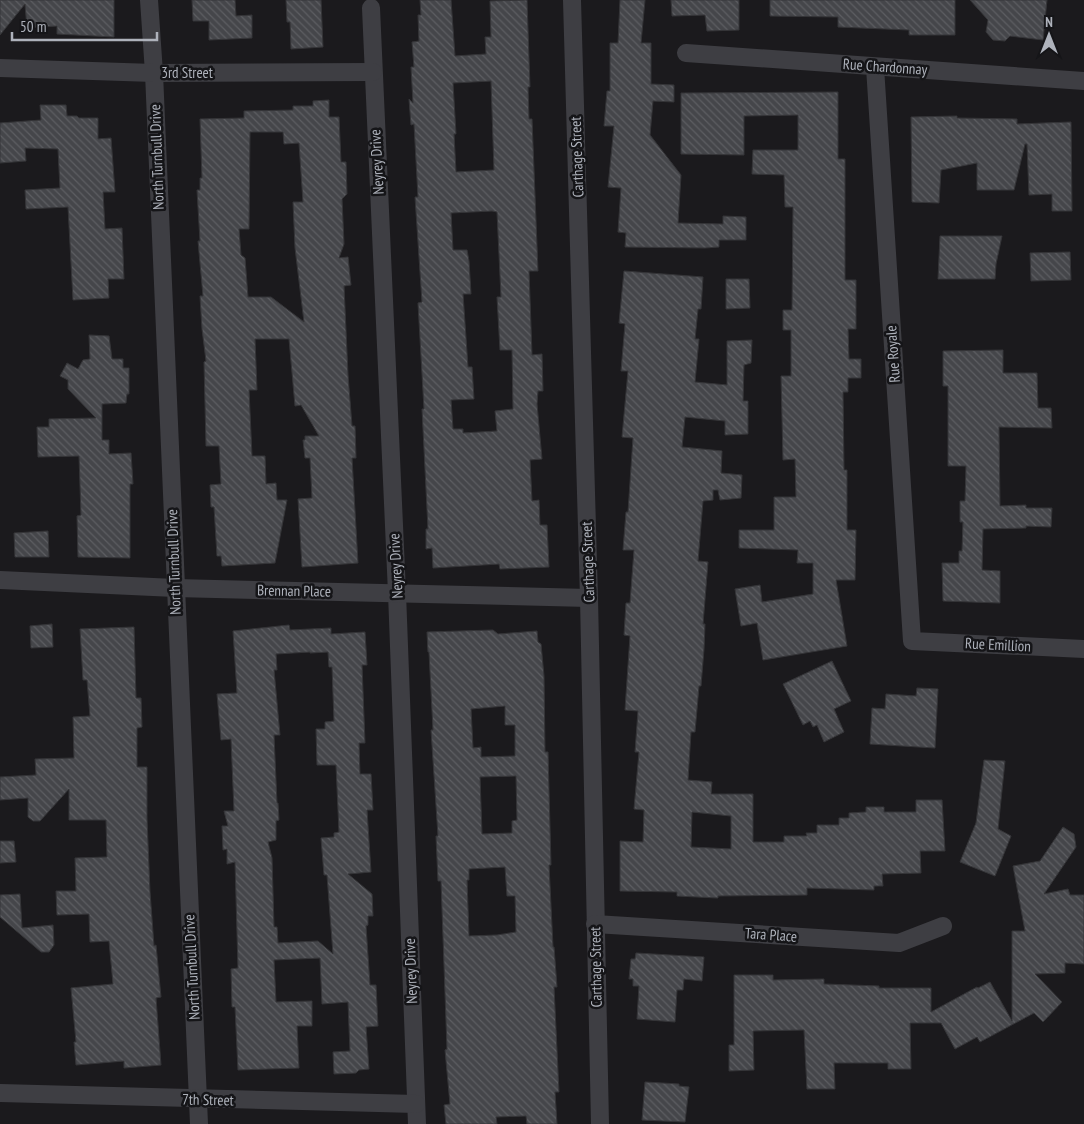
<svg xmlns="http://www.w3.org/2000/svg" width="1084" height="1124" font-family="'PT Sans Narrow',sans-serif">
  <style>
    .building { fill: url(#building-back-hatch); stroke: #353538; fill-rule: evenodd }
    .lines { fill: none; stroke-linecap: round; stroke-linejoin: round }
    .street { stroke: #3e3e43; stroke-width: 18 }
    .labels { text-anchor: middle; stroke-width: 5; stroke-linejoin: round; paint-order: stroke }
    .street-label { font-size: 15px; fill: #aeb2bb; stroke: #151518 }
  </style>
  <defs>
    <pattern id="building-back-hatch" width="6" height="6" patternUnits="userSpaceOnUse" patternTransform="scale(1.25)"><rect width="6" height="6" fill="#45464a"/><path d="M-1 5l2 2M0 0l6 6M5-1l2 2" fill="none" stroke="#5d5e62"/></pattern>
  </defs>
  <rect width="100%" height="100%" fill="#1b1a1d"/>
  <g class="building">
    <path d="M0 0H114V37L57 34V26L27 28 25 4 0 35Z"/>
    <path d="M192 0H235L236 16 252 15V38L209 40V21H193Z"/>
    <path d="M286 0H321L323 47 291 49 290 22H287Z"/>
    <path d="M420 0H451L455 56 486 54 485 37H491L490 1 527 0 530 87H528L529 119H532L538 271H529L532 355 542 354 543 391H538L537 404 542 459 530 460 532 501 539 500 540 525H547L549 567 500 569 499 564 433 568 432 548 426 549V529H428L422 409H424L418 303 422 302 415 197H418L414 124 411 125 409 99 413 103 411 67H414L412 42 419 41 418 15H421ZM491 81 494 170 456 172 454 134H456L453 83ZM492 211 497 212 501 297H497L500 350H512L513 409 495 411 497 431 463 433V429H453L451 400 474 399 472 367H468L463 294H471L469 261 467 250H453L451 213Z"/>
    <path d="M620 0H645L641 43H651V84L674 85V102L653 101 650 135 681 175 678 223 723 224V216L746 217V240H719V247L705 248 625 247 626 233 618 232 621 188 608 187 614 126H604L607 91H610V43H618Z"/>
    <path d="M671 0H739V30L707 31 705 15 672 16Z"/>
    <path d="M770 0H955V35H909V30L838 27V17L770 16Z"/>
    <path d="M970 0H1047L1043 40 1010 36 1005 41 993 40 986 32 988 20Z"/>
    <path d="M838 92V159H845V280H856V329H848L849 359H861V378H848V392H843L844 470H847V530H856L855 580H836L847 646 763 660 757 623 741 626 735 589 760 585 762 602 813 594V563H797L798 550 739 548V530H774V497H796L795 459 783 460 781 376H791V330H783V310H792L793 207H785L784 175 752 174 753 150H798V115L744 116V155L681 154V93Z"/>
    <path d="M329 100V117H339L341 162H346L347 194 342 199 344 244 339 258 348 257 351 285 344 286 348 375 352 426H355L356 458H352L358 563 302 567 298 499 312 498 310 458H305L303 440H305V436H319L301 405 295 406 289 339H255L257 390H249L252 456H265L266 484 276 483 277 500H287L275 563 222 566 221 556H217L214 507H211L210 485 221 484 219 446H206L204 362 206 361 202 329 200 296H203L198 241H200L197 190H200V178H202L200 119 244 118V111L293 110V106H313V101ZM250 132H283L284 144 299 143 303 202H293L295 248 304 322 271 297H248L245 258 241 255 239 229H249Z"/>
    <path d="M40 105H66L67 116H77L79 118H98V139L111 138 115 192H103L105 229 122 228 124 279H108L109 298 73 300 68 207 26 209 25 190 60 188 58 149 25 148 26 161 0 163V123L41 120Z"/>
    <path d="M957 116V118L1017 119V124L1071 122 1072 211H1052V194L1029 195 1027 144H1025L1014 190H977V163L941 170 939 203 912 202 911 117Z"/>
    <path d="M940 236H1002L996 264 995 279H938Z"/>
    <path d="M1070 252 1071 280 1031 281 1030 253Z"/>
    <path d="M624 271 703 277 701 309H698L695 339H699L695 382 727 385V341L752 340 751 363 744 365 743 401H748V434L725 435V421L685 417 682 447 722 451 721 473 742 475 741 498 720 500 718 490H713V500L703 501 698 561 708 562 703 624H705L704 649 701 686H699L695 732H691L688 780 712 782 711 794H753V842H784V836H807L806 833H817V825H839V818H849V813L866 812V807H884V812H916V800H942L945 851H920L921 873 882 874 883 886H874V890L807 888V895L718 896V898L677 896V892L620 891V841L643 842 644 810 634 809 639 752H635L638 711 625 710 630 636 624 635 626 603H630L634 550H623L626 512H628L633 438 622 437 628 371H621L625 324 619 323ZM692 812 731 816V849L691 847Z"/>
    <path d="M726 279H749L750 308 726 309Z"/>
    <path d="M89 335 109 336 112 359H123V368H129V394H127L126 403 102 404V440H109V454L131 453 133 484H130V558L78 557 77 516 81 515 79 456 38 457 37 427H49V419L96 418 68 389V380L60 376 67 363 78 369 83 360 90 359Z"/>
    <path d="M1003 350V373H1037L1038 408H1051L1052 428 999 427 1000 506 1026 505V508H1052L1051 527 1026 526V528L983 529 982 570 1000 571V603L943 601 942 563H959V551H962L963 522H960V501H965L966 466H948V386H943V351Z"/>
    <path d="M48 531 49 557H15L14 533Z"/>
    <path d="M52 624 53 647 31 648 30 626Z"/>
    <path d="M289 625 290 630 331 628V634L365 632 367 665H362L365 743H359L360 774H371L373 810H367L371 872 348 874 372 894 373 916H368V925L366 926 370 985H376L378 1026 366 1027 369 1069 359 1070 356 1073 334 1074 333 1052 350 1051 348 1002 322 1004 320 958 274 960 276 1002 312 1001V1026H297L299 1068 238 1070 235 1007H232L231 969 238 968 235 862 227 864V849L223 850 222 826H228L224 811H234L231 739 221 740 217 694 237 693 233 631ZM310 652V653L328 652 329 667H332L334 721 325 722V729H316L317 765H336L339 832 334 833V837L321 838 324 875H327L333 954 318 941 278 943 277 927H274L272 858 268 842 276 840V821L279 820 278 803H277L274 735H280L274 670H277L276 654Z"/>
    <path d="M134 627 136 698H141L142 727 137 728V767H147V819L150 892 154 946 156 945 161 997 156 998 161 1065 124 1068V1061L76 1065 74 1042H76L71 988 113 984 109 941 90 942 89 914 57 915 56 891H76L75 858 107 857 106 820H69V789L40 821H33L28 817V798L0 800V777L36 775 35 759 74 758 73 717 90 716 87 680H83L80 629Z"/>
    <path d="M493 630 498 634 537 631 538 642 541 644 544 676 545 752H548L551 865H549L553 947H554L557 987H554L559 1092H555L557 1124H527L526 1116 496 1117 497 1124H446L444 1105 450 1104 445 1050 447 1049 441 881H438L436 836H438L431 730H433L429 652H428L427 632ZM505 706V725H515V756L481 757V747L473 748 471 709ZM516 776 517 820 512 821V833L482 834 480 777ZM505 867 507 896H515L516 932 497 935 469 936 467 880H469V869Z"/>
    <path d="M832 661 851 701 834 709 844 732 824 742 817 725 813 727 810 721 803 725 783 684Z"/>
    <path d="M917 688 938 689 935 748 870 744 872 708 885 709 886 694 916 696Z"/>
    <path d="M984 760 1005 761 998 829 1011 836 995 876 960 862 976 823Z"/>
    <path d="M1063 827 1074 834 1076 847 1044 894 1068 889 1070 895H1084V964L1065 963V973L1035 974 1062 1002 1043 1022 1034 1013 980 1042 977 1037 955 1049 941 1023H910L911 1069H888V1063H834L835 1089H807L804 1030 753 1031 754 1070 729 1071V1045H734V975H773V980L824 979V984L879 986V988H931V1012L977 987 978 988 990 982 1012 1021V931H1025L1013 866 1040 861Z"/>
    <path d="M0 841H14L16 862 0 863Z"/>
    <path d="M20 894 22 928 53 925 54 945 49 952H41L0 917V895Z"/>
    <path d="M636 953 704 957 702 981 684 979 683 990H677L675 1022 637 1019 639 986H633V979H629L631 959H635Z"/>
    <path d="M645 1082 679 1084V1086L689 1087 685 1122 642 1120Z"/>
  </g>
  <g class="lines">
    <g class="street">
      <path d="M149 0 154 73 199 1124"/>
      <path d="M572 0 589 598 600 1124"/>
      <path d="M371 8 397 593 417 1124"/>
      <path d="M686 53 1084 81"/>
      <path d="M875 67 912 641 1084 649"/>
      <path d="M0 68 154 73 373 72"/>
      <path d="M0 580 175 588 589 598"/>
      <path d="M595 924 899 943 943 926"/>
      <path d="M0 1093 416 1104"/>
    </g>
  </g>
  <g class="labels">
    <g class="street-label">
      <text transform="translate(885 67) rotate(4)" y="5">Rue Chardonnay</text>
      <text x="187" y="78">3rd Street</text>
      <text transform="translate(157 157) rotate(-92)" y="5">North Turnbull Drive</text>
      <text transform="translate(577 157) rotate(-92)" y="5">Carthage Street</text>
      <text transform="translate(377 162) rotate(-93)" y="5">Neyrey Drive</text>
      <text transform="translate(893 354) rotate(-94)" y="5">Rue Royale</text>
      <text transform="translate(174 562) rotate(-92)" y="5">North Turnbull Drive</text>
      <text transform="translate(588 562) rotate(-92)" y="5">Carthage Street</text>
      <text transform="translate(396 566) rotate(-93)" y="5">Neyrey Drive</text>
      <text transform="translate(294 591) rotate(1)" y="5">Brennan Place</text>
      <text transform="translate(998 645) rotate(3)" y="5">Rue Emillion</text>
      <text transform="translate(771 935) rotate(4)" y="5">Tara Place</text>
      <text transform="translate(192 967) rotate(-93)" y="5">North Turnbull Drive</text>
      <text transform="translate(596 967) rotate(-91)" y="5">Carthage Street</text>
      <text transform="translate(411 971) rotate(-92)" y="5">Neyrey Drive</text>
      <text transform="translate(208 1100) rotate(1)" y="5">7th Street</text>
    </g>
  </g>
  <g transform="translate(1049 35)" stroke="#151518" stroke-width="4" paint-order="stroke">
  <path d="M0-4L9 19L0 12L-9 19Z" fill="#aeb2bb"/>
  <text y="-8" font-size="14" font-weight="bold" text-anchor="middle" fill="#aeb2bb">N</text>
  </g>
  <path d="M12 32v8h145v-8" fill="none" stroke="#aeb2bb" stroke-width="2.5"/>
  <text x="20" y="32" font-size="15" fill="#aeb2bb" stroke="#151518" stroke-width="4" paint-order="stroke">50 m</text>
</svg>
